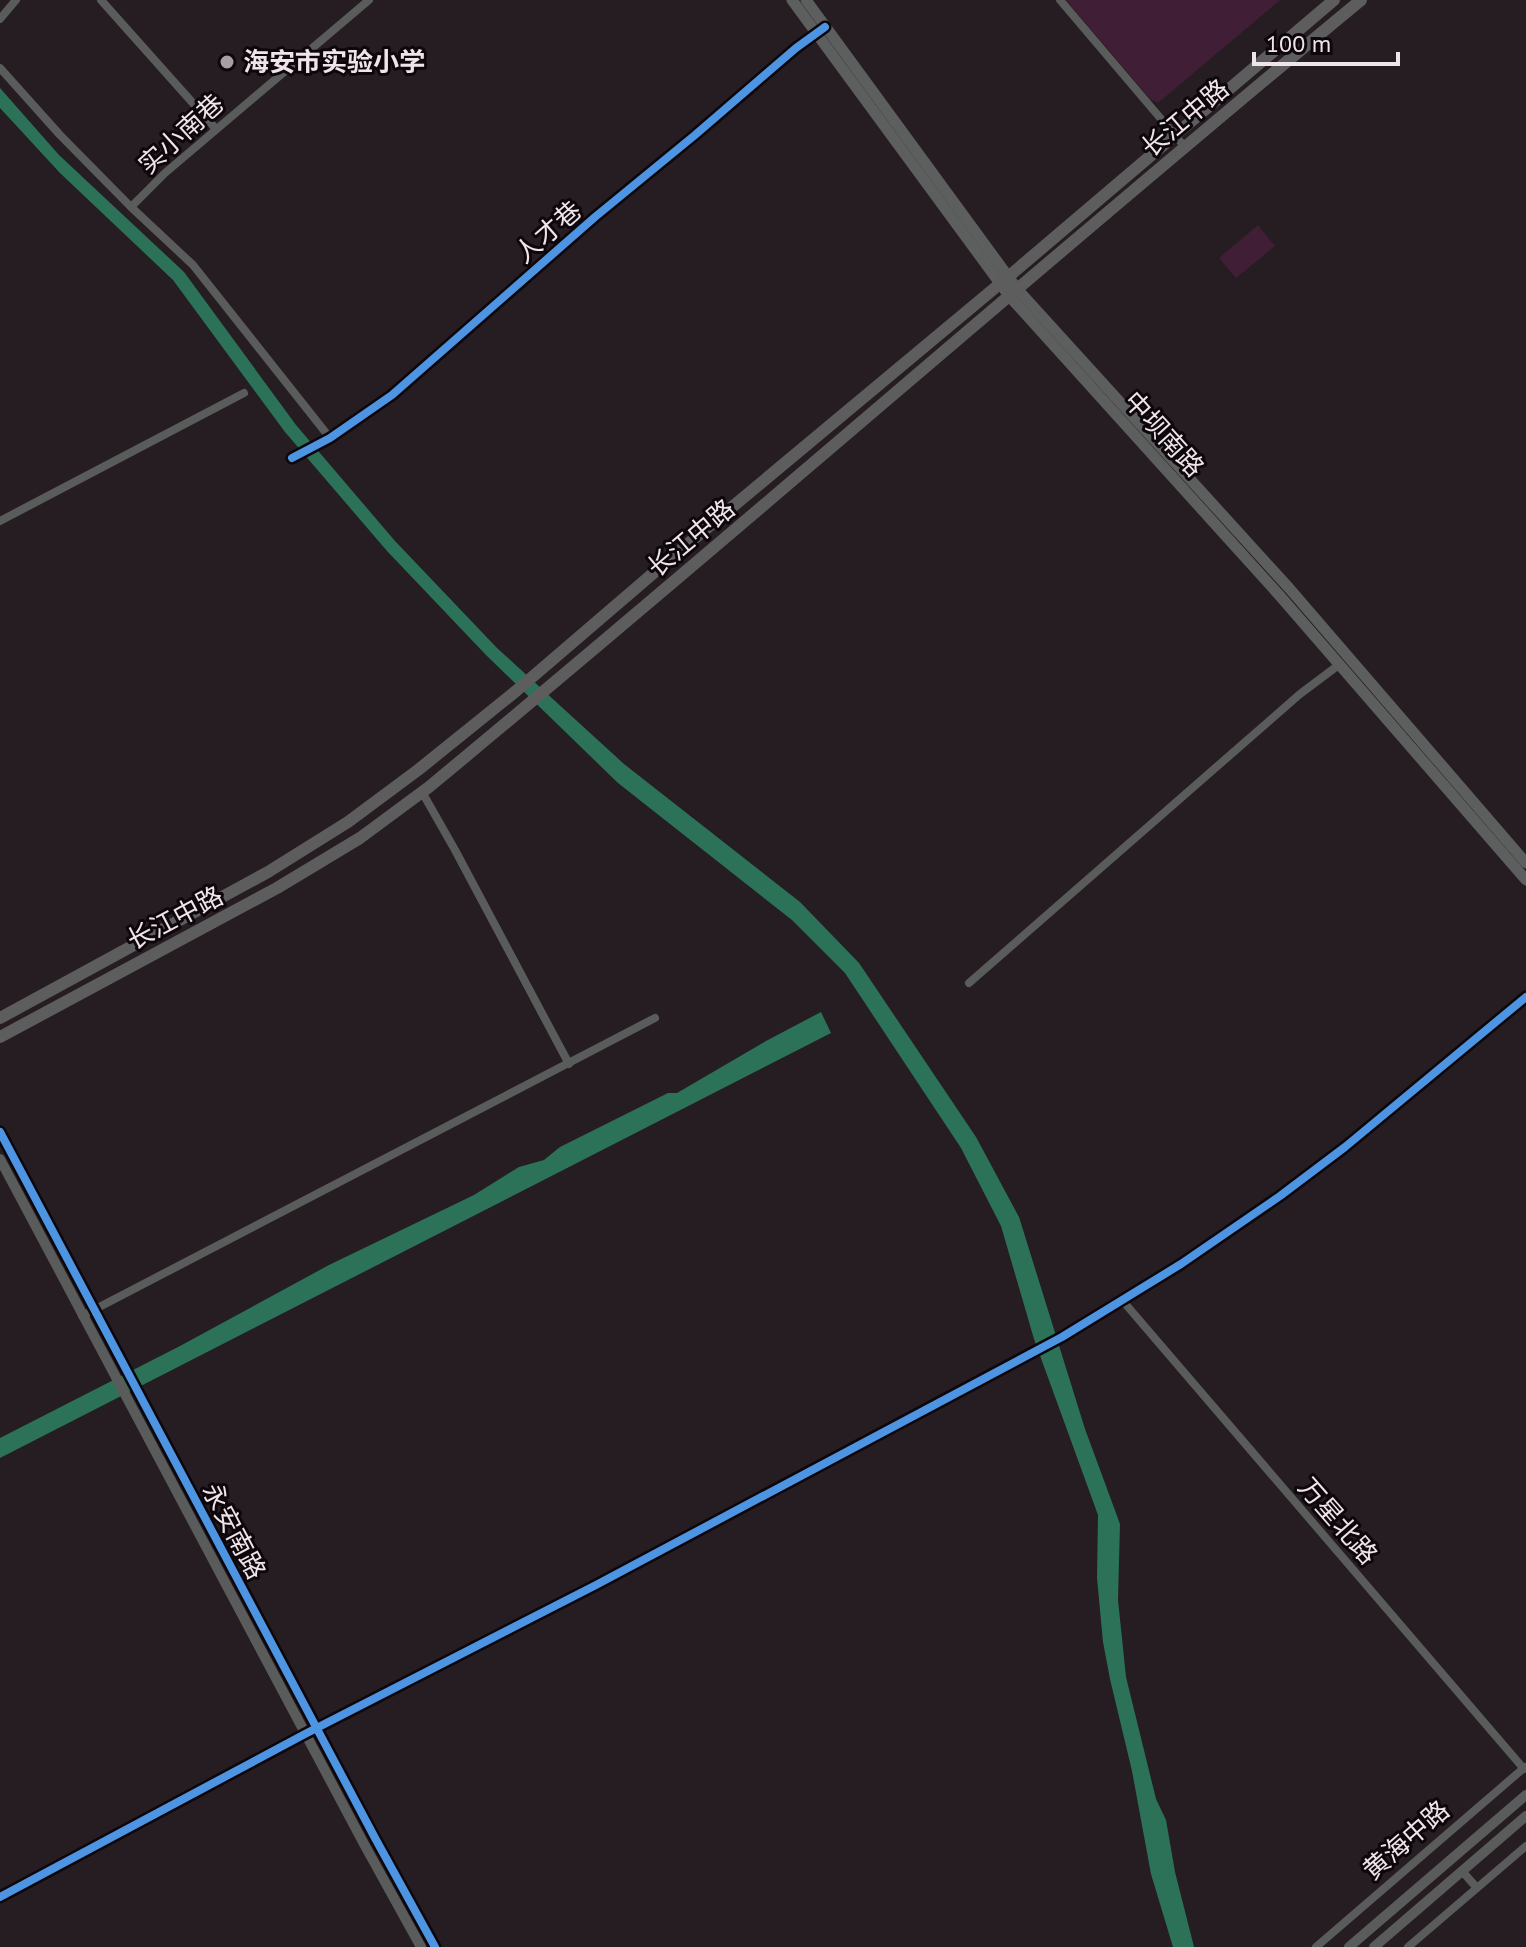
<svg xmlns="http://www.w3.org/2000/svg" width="1526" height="1947" font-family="'PT Sans','Noto Sans SC',sans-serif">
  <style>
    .green { fill: #401e35 }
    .water { fill: #2b7259 }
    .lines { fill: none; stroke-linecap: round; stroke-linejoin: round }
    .minor { stroke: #5a5c5b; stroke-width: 8 }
    .tertiary { stroke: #5a5c5b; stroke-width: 10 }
    .secondary { stroke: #5d5e5e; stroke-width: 11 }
    .primary { stroke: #5d5d5e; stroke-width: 12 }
    .cycleway-casing { stroke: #0d070b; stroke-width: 13 }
    .cycleway { stroke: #4d94e3; stroke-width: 8 }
    .poi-dot { fill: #a99ea5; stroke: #0d070b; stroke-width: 3 }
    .labels { text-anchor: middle; stroke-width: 6; stroke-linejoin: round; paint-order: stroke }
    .poi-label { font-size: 26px; font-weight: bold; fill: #f0e4eb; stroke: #0d070b; text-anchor: start }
    .street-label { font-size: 26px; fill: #f0e4eb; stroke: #0d070b }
  </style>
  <rect width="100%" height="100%" fill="#261d23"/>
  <g class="green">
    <path d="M1066 0H1280L1158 103 1150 99Z"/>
    <path d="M1258 225 1275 246 1236 278 1219 258Z"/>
  </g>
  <g class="water">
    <path d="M0 88 59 155 184 272 296 425 395 541 497 648 624 764 800 902 859 963 976 1137 1019 1217 1085 1429 1120 1524 1118 1600 1126 1677 1156 1799 1166 1820 1175 1872 1194 1947H1173L1151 1874 1132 1771 1110 1679 1103 1642 1097 1578 1098 1515 1034 1339 1001 1226 961 1148 845 973 792 920 618 783 486 655 387 551 285 432 173 280 60 173 0 108Z"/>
    <path d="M821 1012 831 1033 0 1458V1438L180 1346 329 1265 474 1195 519 1167 544 1160 560 1147 668 1093H677L766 1041Z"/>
  </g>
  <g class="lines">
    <g class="minor">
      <path d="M101 0 216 129"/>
      <path d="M1060 0 1184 146"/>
      <path d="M0 19 16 0"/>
      <path d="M0 68 60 135 131 207 193 265 330 438"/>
      <path d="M131 207 165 173 369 0"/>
      <path d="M292 458 330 438 392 395 595 217 695 135 796 48 821 30"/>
      <path d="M0 521 244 393"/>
      <path d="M422 792 455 850 569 1064"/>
      <path d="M969 983 1300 694 1340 664"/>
      <path d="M1122 1300 1524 1769"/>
      <path d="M82 1316 655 1018"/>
      <path d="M1462 1871 1477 1888"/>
      <path d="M1316 1947 1525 1767"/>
      <path d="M1408 1947 1526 1846"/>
    </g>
    <g class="tertiary">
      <path d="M0 1132 375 1838 435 1947"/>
      <path d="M0 1159 364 1844 421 1947"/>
      <path d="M0 1897 305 1734 596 1585 1062 1337 1181 1264 1280 1196 1345 1147 1526 997"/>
      <path d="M1349 1947 1526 1795"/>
      <path d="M1374 1947 1526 1816"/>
    </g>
    <g class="secondary">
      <path d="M792 0 1010 297 1280 596 1526 880"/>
      <path d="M806 0 1018 290 1289 588 1526 863"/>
    </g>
    <g class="primary">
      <path d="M0 1018 268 872 348 822 418 770 516 691 671 558 1008 277 1334 0"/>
      <path d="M0 1037 277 888 360 838 429 787C742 528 1047 259 1361 0"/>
    </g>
    <g class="cycleway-casing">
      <g id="cycleway">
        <path d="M292 458 330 438 392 395 595 217 695 135 796 48 825 27"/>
        <path d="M0 1132 375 1838 435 1947"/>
        <path d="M0 1897 305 1734 596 1585 1062 1337 1181 1264 1280 1196 1345 1147 1526 997"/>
      </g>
    </g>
    <use href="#cycleway" class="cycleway"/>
  </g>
  <circle class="poi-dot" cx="227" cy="62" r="8"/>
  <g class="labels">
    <g class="poi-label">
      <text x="243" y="71">海安市实验小学</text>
    </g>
    <g class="street-label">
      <text transform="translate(1185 118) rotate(-40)" y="9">长江中路</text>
      <text transform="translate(181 134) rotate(-42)" y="9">实小南巷</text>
      <text transform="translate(548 232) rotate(-41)" y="9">人才巷</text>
      <text transform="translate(1164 434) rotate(48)" y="9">中坝南路</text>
      <text transform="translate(691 538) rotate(-40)" y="9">长江中路</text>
      <text transform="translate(175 918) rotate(-28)" y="9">长江中路</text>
      <text transform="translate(1338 1521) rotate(49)" y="9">万星北路</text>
      <text transform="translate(234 1531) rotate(62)" y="9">永安南路</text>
      <text transform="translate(1406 1840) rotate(-41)" y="9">黄海中路</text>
    </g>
  </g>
  <path d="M1254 52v12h144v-12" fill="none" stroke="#f0e4eb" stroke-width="4"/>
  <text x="1266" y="52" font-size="24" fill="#f0e4eb" stroke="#0d070b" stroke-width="6" paint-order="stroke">100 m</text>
</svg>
